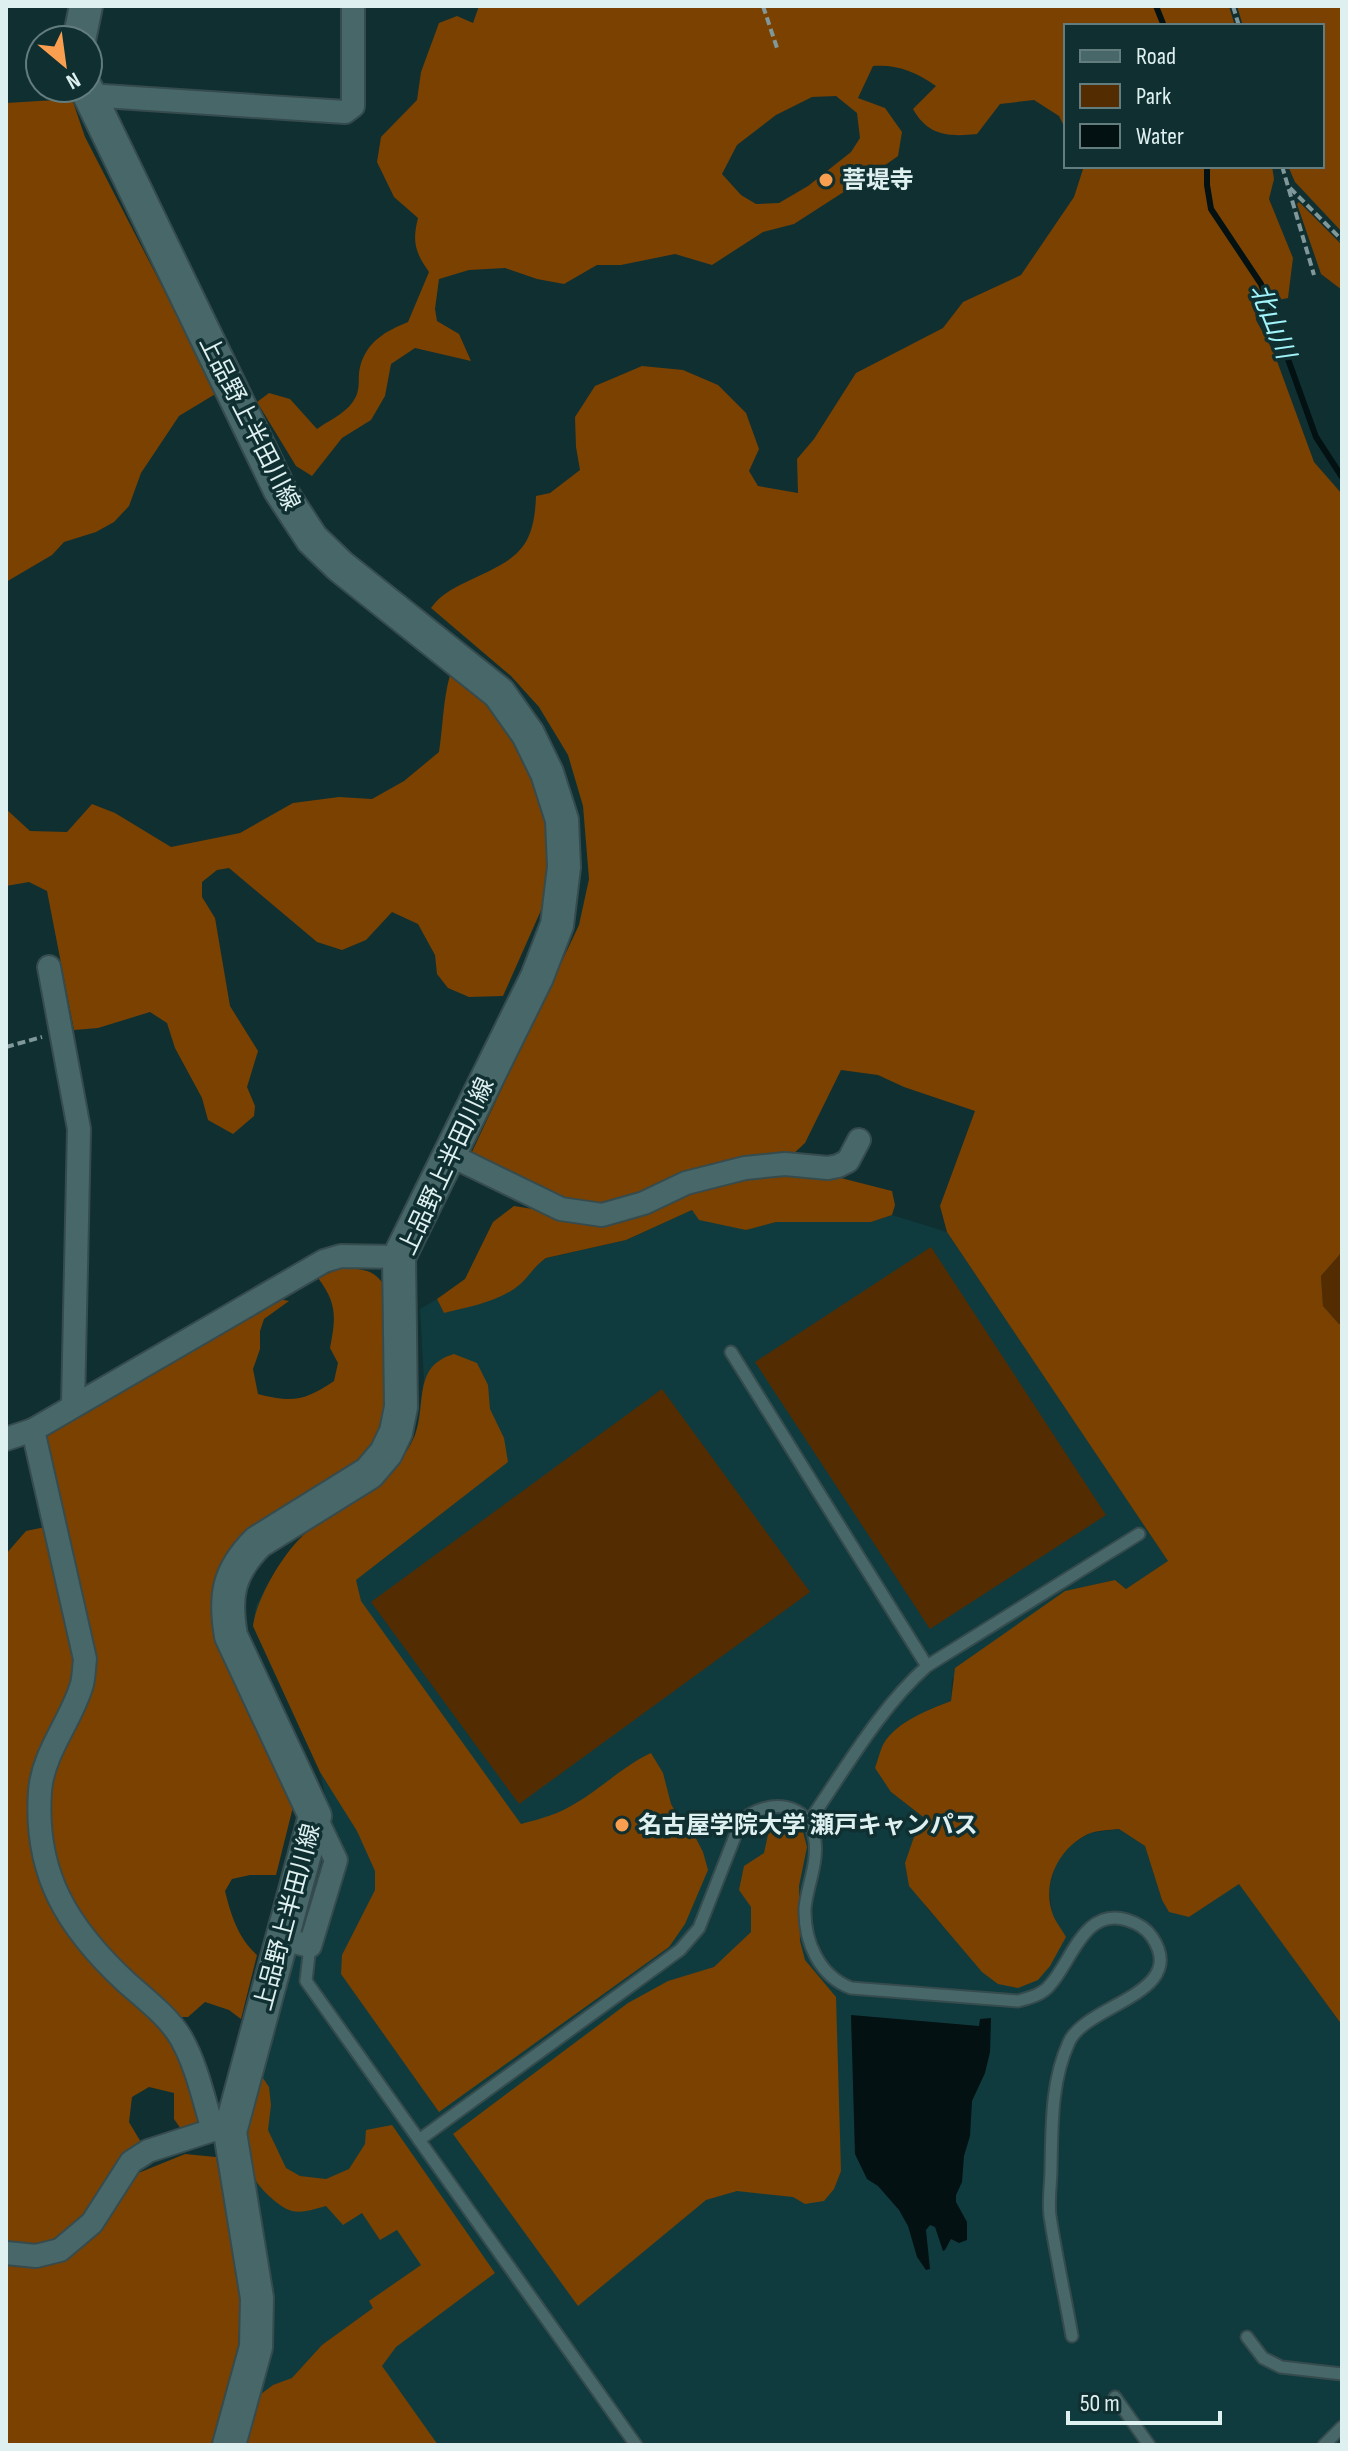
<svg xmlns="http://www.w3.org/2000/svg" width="1348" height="2451" font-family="'Sofia Sans Condensed','Noto Sans JP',sans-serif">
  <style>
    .built { fill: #0f3b3e }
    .green { fill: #542c02 }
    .forest { fill: #7a4100; fill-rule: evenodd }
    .water { fill: #031112 }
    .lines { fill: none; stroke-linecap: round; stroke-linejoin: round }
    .stream { stroke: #031112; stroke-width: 6 }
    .lane-casing { stroke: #364b4d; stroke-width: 15 }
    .street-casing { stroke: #364b4d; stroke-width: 26 }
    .secondary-casing { stroke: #364b4d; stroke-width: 36 }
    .path { stroke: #809899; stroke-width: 4; stroke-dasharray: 8 4; stroke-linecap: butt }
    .lane { stroke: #486769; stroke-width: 11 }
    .street { stroke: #486769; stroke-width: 22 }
    .secondary { stroke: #486769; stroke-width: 32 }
    .poi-dot { fill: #fa9f4f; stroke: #102f31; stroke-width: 3 }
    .labels { text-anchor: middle; stroke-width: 7; stroke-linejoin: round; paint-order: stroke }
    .poi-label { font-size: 24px; font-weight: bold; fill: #dff0f1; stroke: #102f31; text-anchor: start }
    .street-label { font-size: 24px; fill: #dff0f1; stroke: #102f31 }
    .water-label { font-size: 26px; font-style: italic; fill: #a1f4fa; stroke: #102f31 }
  </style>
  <rect width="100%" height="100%" fill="#102f31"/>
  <path class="built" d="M692 1210 746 1230 776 1222H871L892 1215 947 1232 1169 1562 1126 1589 1115 1580 1065 1592 952 1679 951 1701 928 1710 891 1792 927 1820 914 1837 925 1906 959 1943 1052 1914 1049 1888 1056 1863 1072 1844 1090 1833 1119 1829 1145 1846 1162 1900 1189 1917 1239 1883 1342 2025V2445H242L244 2146 327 1805 320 1772 253 1626 256 1606 268 1583 298 1540 375 1487 401 1461 416 1434 424 1380 420 1309 437 1299 444 1313 518 1286 536 1265 547 1258 626 1240Z"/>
  <g class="green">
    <path d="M931 1247 1106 1515 930 1629 755 1362Z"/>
    <path d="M1342 1252V1324H1339L1323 1306 1321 1276Z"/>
    <path d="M662 1389 810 1592 519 1804 371 1602Z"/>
  </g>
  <g class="forest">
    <path d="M479 6H1229L1235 26H1066V130L1059 116 1034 100 1000 104 977 134C949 137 928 136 913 109L936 86C916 72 897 64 873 66L858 98 885 108 902 132 898 156 884 166 794 224 763 232 712 265 675 254 621 265H597L564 284 537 279 505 268 469 270 439 279 435 309 437 321 459 334 471 361 415 348 391 364 385 396 371 420 342 438 312 476 296 466 257 402 269 393 290 399 317 429C328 421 344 414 352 403 362 390 357 380 360 367 367 341 386 331 408 322L429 272C415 252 412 242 418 218L394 197 377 162 381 137 417 100 421 72 439 23 457 16 473 23ZM836 96 857 113 860 138 851 152 808 186 779 203 756 204 741 195 722 174 737 145 776 115 812 97Z"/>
    <path d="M1237 6H1342V232L1295 182 1288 166H1322V26H1243Z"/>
    <path d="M72 99 85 137 217 393 179 416 141 473 129 506 114 522 96 532 64 542 52 555 6 582V103Z"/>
    <path d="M1084 166H1272L1274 179 1269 199 1293 258 1288 298 1255 305 1256 320 1274 353 1314 462 1342 494V1252L1321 1276 1323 1306 1339 1324H1342V2025L1239 1884 1189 1917 1169 1912 1162 1900 1145 1846 1119 1829C1110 1830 1097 1830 1088 1834 1059 1848 1041 1883 1053 1915 1056 1922 1062 1930 1066 1937L1050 1966 1038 1980 1018 1988 998 1984 982 1972 909 1886 905 1863 914 1837 927 1820 891 1792 875 1768C878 1760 880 1750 884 1743 898 1721 928 1710 951 1701L955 1668 1065 1591 1115 1580 1126 1589 1168 1561 947 1232 940 1206 975 1111 904 1087 878 1075 841 1070 805 1143 790 1157 606 1206 567 1202 470 1156 579 925 589 879 583 806 568 755 539 707 511 676 431 608C440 596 447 592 460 585 510 560 534 557 536 496L550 493 580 470 576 447 575 417 595 386 642 366 683 370 718 385 746 413 759 449 749 471 758 486 798 493 797 459 814 439 856 373 943 328 963 302 1021 275 1074 197Z"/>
    <path d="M1299 202 1342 245V290L1321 274 1297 204Z"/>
    <path d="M457 674 493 703 537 778 548 823 549 866 542 908 503 996 469 997 448 988 437 974 435 955 418 924 392 912 366 940 342 950 317 942 229 868 217 870 202 882V897L215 918 230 1006 258 1051 247 1087 255 1106 254 1116 233 1134 208 1120 202 1098 175 1048 167 1023 150 1012 98 1028 74 1030 47 891 29 882 6 886V809L30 831 67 832 92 804 115 813 171 847 240 833 293 803 339 797 372 799 404 781 439 752C443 726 443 700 450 675Z"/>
    <path d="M779 1172 833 1176 892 1191 895 1205 892 1215 871 1222H776L746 1230 699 1220 692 1210 626 1240 546 1258C534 1266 529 1277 518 1286 498 1302 468 1307 444 1313L437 1299 465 1279 493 1222 514 1206 545 1211 575 1221 702 1185Z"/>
    <path d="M341 1268C368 1269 376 1270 390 1294L385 1421 366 1456 218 1583 294 1803 276 1875H250L232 1879 225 1891C231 1915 238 1938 257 1955L241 2019 229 2010 205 2002 188 2017H173L98 1947 65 1896 49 1842 48 1781 87 1687 43 1433 279 1299 289 1301 264 1319 260 1331V1349L253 1369 258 1394C293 1403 304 1401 334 1381L338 1363 330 1348C336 1317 337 1303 318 1278Z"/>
    <path d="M454 1354 477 1363 488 1385 490 1409 504 1438 508 1462 356 1580 361 1601 521 1824C540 1819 559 1814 576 1803 602 1788 623 1766 651 1753L663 1773 671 1804 681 1822 689 1825 703 1852 708 1870 685 1924 669 1947 439 2112 341 1974 342 1955 375 1890V1871L357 1831 320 1772 253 1626C257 1597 284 1551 307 1532 345 1502 395 1484 415 1435 427 1404 412 1366 454 1354Z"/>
    <path d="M50 1526 79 1657 77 1680 42 1759 44 1874 171 2036 204 2121 199 2126 181 2129 174 2119V2093L149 2087 132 2097 129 2122 142 2144C116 2178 83 2242 37 2248 28 2249 16 2246 6 2246V1554L26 1531Z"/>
    <path d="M788 1818 802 1828 807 1847 799 1886 800 1941 805 1960 836 1997 841 2171 834 2189 824 2201 805 2204 793 2197 737 2191 706 2200 578 2306 453 2134 628 2003 668 1981 714 1967 751 1932V1907L739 1890 744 1866 764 1853 771 1821Z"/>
    <path d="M259 2072 269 2087 271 2105 268 2130 286 2168 300 2176 326 2179 349 2169 365 2144 366 2130 392 2125 495 2273 396 2347 382 2366 438 2445H242L253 2400 273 2385 292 2378 322 2345 373 2308 369 2301 421 2265 397 2230 380 2240 362 2213 343 2225 326 2206C298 2214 291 2216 269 2196 230 2160 247 2117 259 2072Z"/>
    <path d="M185 2154 216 2157 241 2295 238 2346 211 2445H6V2259L38 2262 131 2176Z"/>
  </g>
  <path class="water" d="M851 2015 979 2026 980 2019 991 2018 990 2052 985 2073 972 2101 970 2136 964 2156 962 2182 956 2195V2202L967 2222V2240L959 2243 951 2239 945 2250 943 2251 935 2227 930 2225 926 2230 930 2269 926 2270 917 2257 908 2226 899 2210 878 2186 867 2179 855 2154Z"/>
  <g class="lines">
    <g class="stream">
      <path d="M1156 6 1164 26"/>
      <path d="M1207 166V185L1211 209 1261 284 1316 437 1342 477"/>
    </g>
    <g class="lane-casing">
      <g id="lane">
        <path d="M731 1352 927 1666"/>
        <path d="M810 1820C846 1768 879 1709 927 1666L1139 1534"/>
        <path d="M310 1946 306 1981 636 2445"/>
        <path d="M419 2140 680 1950 699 1928 741 1821C768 1798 810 1801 815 1841 818 1863 807 1887 805 1908 804 1941 819 1976 851 1988L1018 2001C1029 1998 1042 1995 1050 1985 1072 1961 1084 1907 1127 1920 1137 1923 1146 1928 1152 1937 1190 1994 1086 2004 1069 2042 1051 2081 1052 2125 1051 2168 1051 2183 1048 2201 1050 2216 1056 2256 1065 2296 1072 2336"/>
        <path d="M1247 2337 1263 2358 1281 2367 1342 2374"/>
        <path d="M1115 2397 1149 2445"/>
        <path d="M1324 2445 1342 2427"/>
      </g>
    </g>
    <g class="street-casing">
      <g id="street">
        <path d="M88 95 345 112 353 106V6"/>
        <path d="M49 967 79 1129 73 1405"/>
        <path d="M448 1154 561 1209 602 1215 644 1203 686 1183 745 1168 785 1164 828 1168 838 1166 848 1161 859 1140"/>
        <path d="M33 1430 85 1659C84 1667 84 1676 82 1684 72 1720 43 1752 40 1791 34 1874 68 1928 126 1982 145 1999 169 2017 181 2038 197 2066 204 2101 213 2130"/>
        <path d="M6 1439 33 1430 324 1261 341 1256 399 1257"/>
        <path d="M282 1939 310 1946 336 1860 315 1816"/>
        <path d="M6 2253 36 2256 60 2250 92 2223 131 2162 148 2151 213 2130 224 2131"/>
      </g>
    </g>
    <g class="secondary-casing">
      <g id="secondary">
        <path d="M79 40 86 6"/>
        <path d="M86 88 280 490 312 539 340 566 499 693 528 734 547 773 562 820 564 867 557 925 537 977 399 1257 401 1407 396 1432 386 1453 369 1473 258 1542C228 1572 224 1596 231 1636L315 1816 230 2132 257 2298 256 2347 229 2445"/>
      </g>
    </g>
    <g class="path">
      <path d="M763 6 778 51"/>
      <path d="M1233 6 1239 26"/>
      <path d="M1282 166 1314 275"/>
      <path d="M1290 188 1342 240"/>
      <path d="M6 1047 42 1037"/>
    </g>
    <use href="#lane" class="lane"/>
    <use href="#street" class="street"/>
    <use href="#secondary" class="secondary"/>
  </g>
  <g class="poi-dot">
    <circle cx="826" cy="180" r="8"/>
    <circle cx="622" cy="1825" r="8"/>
  </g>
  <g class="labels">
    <g class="poi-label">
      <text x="842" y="188">菩堤寺</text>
      <text x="638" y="1833">名古屋学院大学 瀬戸キャンパス</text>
    </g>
    <g class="street-label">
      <text transform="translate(250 423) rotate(63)" y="8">上品野上半田川線</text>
      <text transform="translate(446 1166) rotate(-65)" y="8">上品野上半田川線</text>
      <text transform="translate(287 1917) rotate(-75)" y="8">上品野上半田川線</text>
    </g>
    <g class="water-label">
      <text transform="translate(1273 321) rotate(68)" y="9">北山川</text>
    </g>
  </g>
  <rect width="1348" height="2451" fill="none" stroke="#dff0f1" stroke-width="16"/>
  <rect x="1064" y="24" width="260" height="144" fill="#102f31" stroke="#637c7e" stroke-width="2"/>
  <rect x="1080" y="50" width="40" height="12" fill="#486769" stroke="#637c7e" stroke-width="2"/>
  <text x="1136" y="64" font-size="24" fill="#dff0f1">Road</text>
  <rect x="1080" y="84" width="40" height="24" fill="#542c02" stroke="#637c7e" stroke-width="2"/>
  <text x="1136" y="104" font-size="24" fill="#dff0f1">Park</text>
  <rect x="1080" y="124" width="40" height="24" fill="#031112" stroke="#637c7e" stroke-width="2"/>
  <text x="1136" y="144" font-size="24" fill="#dff0f1">Water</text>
  <g transform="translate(64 64) rotate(151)"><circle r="38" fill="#102f31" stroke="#637c7e" stroke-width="2"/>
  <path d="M0-6L14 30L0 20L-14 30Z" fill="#fa9f4f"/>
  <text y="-12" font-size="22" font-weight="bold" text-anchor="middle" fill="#dff0f1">N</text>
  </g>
  <path d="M1068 2411v12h152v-12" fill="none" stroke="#dff0f1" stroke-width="4"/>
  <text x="1080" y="2411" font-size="24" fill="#dff0f1" stroke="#102f31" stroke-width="6" paint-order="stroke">50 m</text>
</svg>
